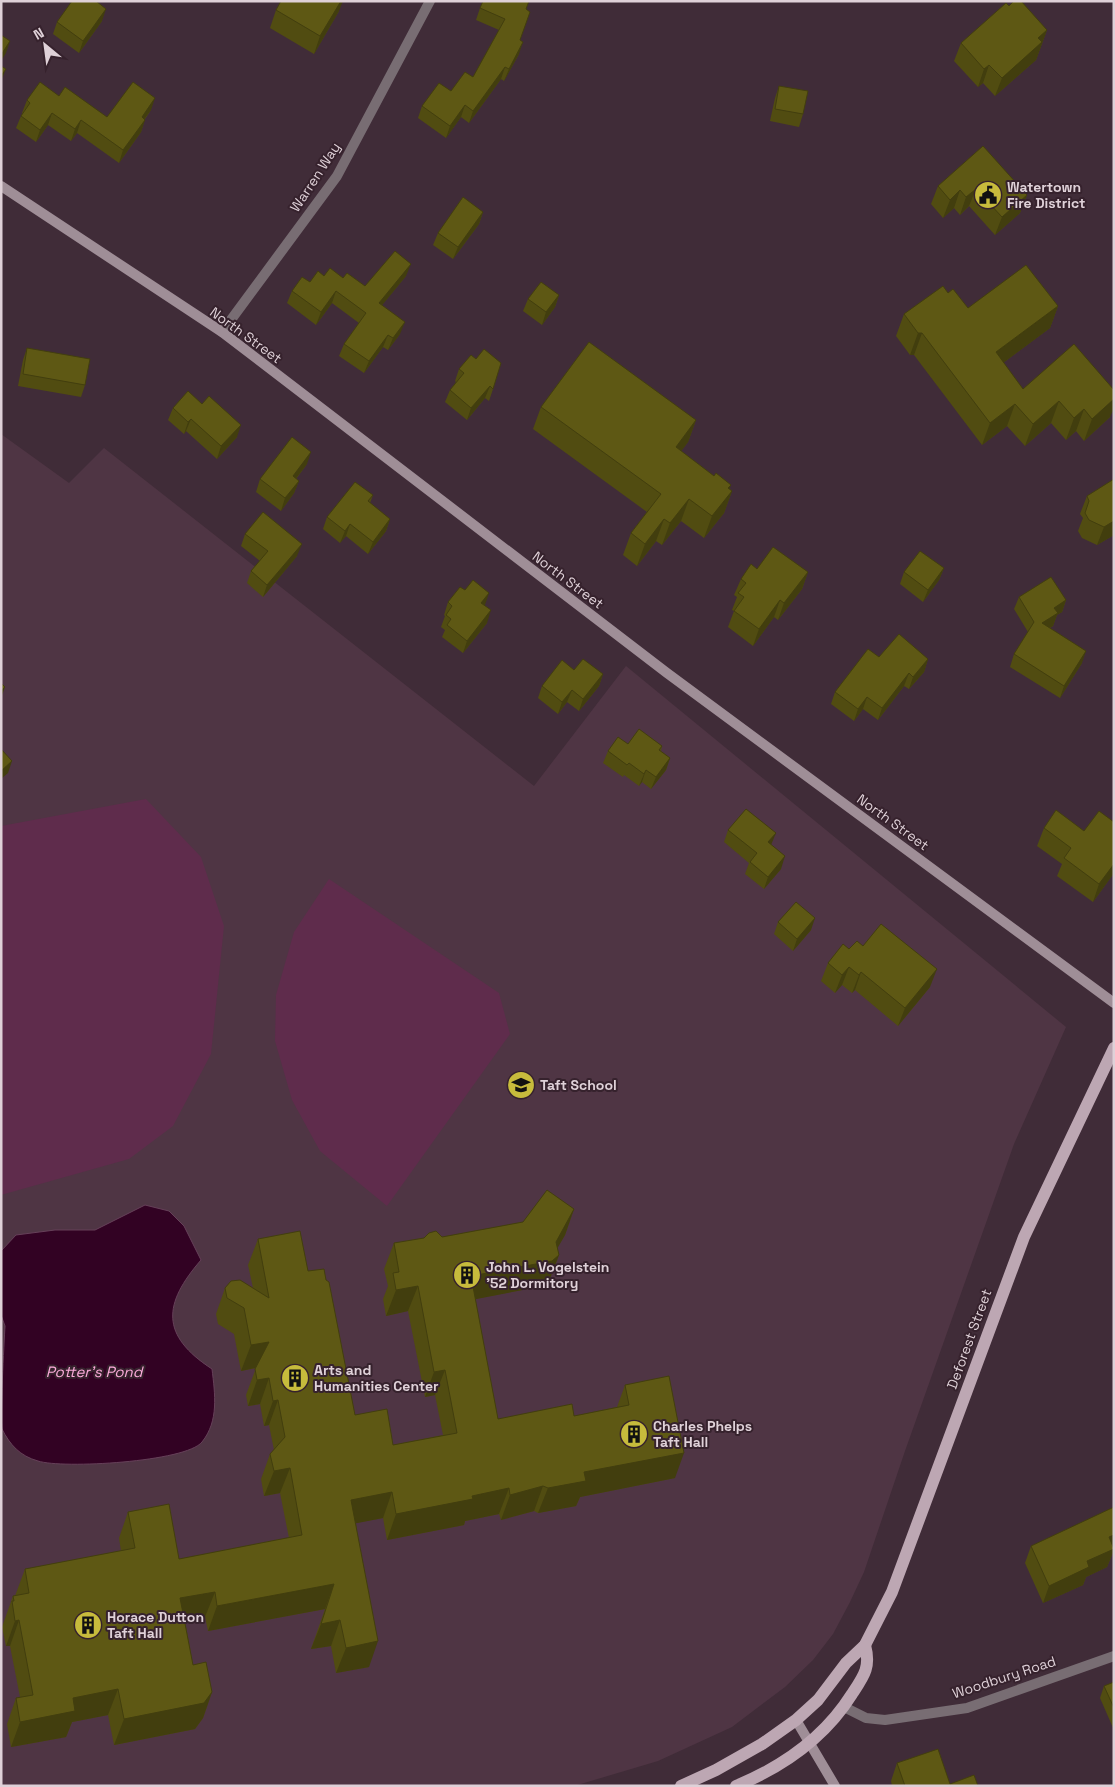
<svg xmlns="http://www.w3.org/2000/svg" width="1115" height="1787" font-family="'Space Grotesk',sans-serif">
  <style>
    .built { fill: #4f3544 }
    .green { fill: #5f2c4c }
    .water { fill: #320223; stroke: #664059 }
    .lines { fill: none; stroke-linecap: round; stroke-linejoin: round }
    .street { stroke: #786d73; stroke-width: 10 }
    .secondary { stroke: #9f8e97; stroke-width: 10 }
    .primary { stroke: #bda7b3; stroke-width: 12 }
    .wall { fill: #514c11 }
    .shaded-wall { fill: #423e0e }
    .building { fill: #5e5814; stroke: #423e0e }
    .labels { text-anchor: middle; stroke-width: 4; stroke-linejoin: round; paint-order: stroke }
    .street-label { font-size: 14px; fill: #dfd1d8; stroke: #36222d }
    .poi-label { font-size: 14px; font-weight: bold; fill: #dfd1d8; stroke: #36222d; text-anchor: start }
    .water-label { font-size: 15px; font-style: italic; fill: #fbabda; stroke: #36222d }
  </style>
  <rect width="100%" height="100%" fill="#402c38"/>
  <path class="built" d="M1 434 69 483 104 448 534 786 626 666 1066 1027 1014 1144 905 1451 864 1572 850 1602 833 1634 813 1660 785 1687 732 1727 658 1761 574 1786H1Z"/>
  <g class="green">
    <path d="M146 799 201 857 224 926 211 1054 173 1126 129 1159 1 1195V826Z"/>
    <path d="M329 879 499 993 510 1034 387 1206 320 1151 292 1100 275 1041 276 995 294 932Z"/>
  </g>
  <path class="water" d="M145 1205 169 1211 184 1226 201 1260C163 1304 160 1335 212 1369 215 1394 219 1421 202 1442 186 1462 62 1469 38 1461 20 1456 10 1445 2 1429 0 1419 4 1343 5 1326L1 1315V1251L16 1235 55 1230H95Z"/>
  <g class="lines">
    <g class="street">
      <path d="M222 332 337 176 430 1"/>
      <path d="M844 1707 866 1718 885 1720 967 1708 1114 1656"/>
    </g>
    <g class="secondary">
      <path d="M1 186 222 332 667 673 1114 1003"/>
      <path d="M796 1720 835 1786"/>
    </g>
    <g class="primary">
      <path d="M681 1786 716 1770 762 1744 796 1720 818 1700 846 1663 865 1645 892 1592 1024 1237 1114 1048"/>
      <path d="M736 1786C782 1767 825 1737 852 1694 864 1676 871 1667 865 1645"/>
    </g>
  </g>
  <g class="wall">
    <path d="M1009 6 1047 30 1036 60 995 96 983 83 978 87 954 61 961 43Z"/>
    <path d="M480 8 526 9 520 40 519 54 504 81 501 79 469 123 461 117 446 138 418 118 422 106 451 91 473 77 499 30 476 20Z"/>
    <path d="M276 10 339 11 314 54 270 28Z"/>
    <path d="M102 21 79 53 53 34 57 22Z"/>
    <path d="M779 86 803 114 799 127 770 121 775 98Z"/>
    <path d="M59 96 107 117 151 110 145 119 141 132 119 163 77 133 71 141 48 125 36 142 16 128 21 116 23 113H22L27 100Z"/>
    <path d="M983 146 1027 195 1020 213 995 235 969 206 960 215 954 208 943 218 931 204 938 186Z"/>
    <path d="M483 212 479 224 453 259 433 245 438 233Z"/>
    <path d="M324 276 343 278 365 286 406 276 382 305 400 334 388 350 383 347 364 373 339 356 344 344 359 323 332 303 316 325 287 303 292 291Z"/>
    <path d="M948 293 968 308 1058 306 1050 328 1003 363 1023 389 1110 417 1084 441 1076 431 1066 440 1051 423 1025 446 1007 426 982 445 914 355H910L896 336 904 314Z"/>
    <path d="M559 295 555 307 542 325 523 311 528 299Z"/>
    <path d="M27 348 85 385 81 397 18 386 23 360Z"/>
    <path d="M471 355 493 389 489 401 485 398 467 420 445 402 450 390 456 382 455 381 459 369Z"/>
    <path d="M541 407 696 420 688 442 681 451 732 491 724 513 704 538 681 521 662 545 656 541 637 566 623 555 631 533 647 512 533 429Z"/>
    <path d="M173 408 237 437 217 459 186 431 184 434 168 420Z"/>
    <path d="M307 464 296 479 299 481 294 493 281 511 256 492 260 479Z"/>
    <path d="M373 495 370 503 390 519 386 531 368 554 346 536 340 543 323 529 327 517Z"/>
    <path d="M1087 496 1114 535 1097 545 1082 538 1078 531 1083 518 1080 514Z"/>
    <path d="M245 534 297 556 263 597 247 583 251 571 260 561 241 546Z"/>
    <path d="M944 568 939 580 923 602 900 584 904 572Z"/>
    <path d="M757 569 808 572 802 589 778 620 774 617 753 646 728 627 734 611 732 610 737 597 734 595 741 579Z"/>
    <path d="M1019 597 1066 600 1062 612 1057 615 1053 626 1050 628 1082 663 1060 698 1010 667 1014 654 1028 632 1014 609Z"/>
    <path d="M448 602 484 605 487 623 463 653 442 637 445 630 441 627 445 616 444 615Z"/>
    <path d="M879 657 928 659 924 672 909 689 904 686 878 720 863 709 854 721 831 704 835 692Z"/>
    <path d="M574 670 603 674 599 686 579 711 567 702 558 714 538 698 542 686Z"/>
    <path d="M628 744 662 746 661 751 670 758 666 770 651 789 642 782 639 786 624 775 623 777 603 763 608 751Z"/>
    <path d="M1114 822V873L1093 902 1057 876 1062 864 1037 846 1044 828 1084 831Z"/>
    <path d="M728 830 771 845 781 869 764 889 745 874 749 863 724 842Z"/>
    <path d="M778 922 811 930 793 951 774 934Z"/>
    <path d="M863 946 930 987 898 1026 855 990 852 993 842 985 835 993 821 981 828 963 849 949Z"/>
    <path d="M574 1209 565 1235 557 1248 559 1255 549 1281 543 1286 475 1299 498 1419 574 1416 617 1407 625 1385 675 1478 580 1497 576 1506 538 1513 534 1511 501 1520 499 1514 465 1521 464 1525 387 1540 383 1518 356 1523 369 1667 336 1673 331 1646 311 1649 325 1609 208 1631 205 1617 185 1621 193 1665 212 1692 203 1718 195 1729 114 1745 108 1715 72 1722 66 1737 11 1747 7 1724 16 1698 20 1697 10 1646H6L2 1627 13 1596H15L25 1569 121 1551 119 1538 128 1512 179 1559 289 1538 280 1493 264 1496 261 1479 270 1454 274 1450 269 1425 264 1426 260 1404 248 1406 246 1395 256 1368 241 1371 234 1334 218 1324 216 1314 225 1288H253L248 1265 258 1239 308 1271 355 1415 393 1445 443 1435 435 1395 425 1397 408 1311 386 1316 383 1299 388 1286 384 1269 394 1243 442 1237 523 1222Z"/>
    <path d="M1031 1546 1114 1550 1107 1567 1086 1577 1083 1585 1043 1603 1025 1563Z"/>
    <path d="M1114 1682V1730L1100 1698 1104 1686Z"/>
    <path d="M897 1763 950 1784 978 1786H892L891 1781Z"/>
  </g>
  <g class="shaded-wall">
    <path d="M341 1H343L339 11 314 54 320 36Z"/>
    <path d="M106 9 102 21 79 53 83 41Z"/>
    <path d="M1047 30 1036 60 995 96 1002 78 1038 38Z"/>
    <path d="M10 41 6 53 1 61V55Z"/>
    <path d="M523 42 519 54 504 81 509 69Z"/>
    <path d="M989 65 983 83 978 87 984 69Z"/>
    <path d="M505 67 501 79 469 123 473 111Z"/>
    <path d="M6 69 1 81V76Z"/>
    <path d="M155 98 151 110 137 129 142 117Z"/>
    <path d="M465 105 461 117 446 138 450 126Z"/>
    <path d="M52 113 48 125 36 142 40 130Z"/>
    <path d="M81 120 77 133 71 141 75 129Z"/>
    <path d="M145 120 141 132 119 163 123 150Z"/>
    <path d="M976 189 969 206 960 215 966 197Z"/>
    <path d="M960 190 954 208 943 218 950 200Z"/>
    <path d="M1027 195 1020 213 995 235 1002 217Z"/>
    <path d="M483 212 479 224 453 259 458 247Z"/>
    <path d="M411 264 406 276 374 315 379 303Z"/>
    <path d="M336 291 332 303 316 325 321 312Z"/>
    <path d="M559 295 555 307 542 325 546 312Z"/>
    <path d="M1058 306 1050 328 988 374 996 352Z"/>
    <path d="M405 322 400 334 388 350 393 338Z"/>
    <path d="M918 333H922L914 355H910Z"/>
    <path d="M388 335 383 347 364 373 369 361Z"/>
    <path d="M490 386 485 398 467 420 471 408Z"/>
    <path d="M1114 399V408L1110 417 1084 441 1092 419Z"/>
    <path d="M1059 401 1051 423 1025 446 1033 424Z"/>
    <path d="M1015 404 1007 426 982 445 990 423Z"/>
    <path d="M1084 409 1076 431 1066 440 1074 418Z"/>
    <path d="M191 419 186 431 184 434 188 422Z"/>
    <path d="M696 420 688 442 668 469 676 447Z"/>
    <path d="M241 425 237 437 217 459 221 446Z"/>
    <path d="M311 452 307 464 288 489 293 476Z"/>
    <path d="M299 481 294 493 281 511 285 498Z"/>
    <path d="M731 485 726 498 732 491 724 513 704 538 712 516 728 488Z"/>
    <path d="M689 499 681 521 662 545 670 523Z"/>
    <path d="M390 519 386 531 368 554 373 542Z"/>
    <path d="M664 519 656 541 637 566 645 544Z"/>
    <path d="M1114 521V535L1097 545 1104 527Z"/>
    <path d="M350 524 346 536 340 543 345 531Z"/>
    <path d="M302 544 297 556 263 597 267 585Z"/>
    <path d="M944 568 939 580 923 602 928 590Z"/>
    <path d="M808 572 802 589 778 620 784 603Z"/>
    <path d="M489 593 485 605 477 615 481 603Z"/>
    <path d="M780 600 774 617 753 646 759 629Z"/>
    <path d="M1066 600 1062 612 1057 615 1053 626 1037 635 1042 623 1054 608Z"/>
    <path d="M491 610 487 623 463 653 467 641Z"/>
    <path d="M1086 651 1082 663 1060 698 1064 686Z"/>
    <path d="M928 659 924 672 909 689 913 677Z"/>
    <path d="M909 673 904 686 878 720 882 708Z"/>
    <path d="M603 674 599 686 579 711 583 699Z"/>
    <path d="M5 687 1 698V691Z"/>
    <path d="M572 690 567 702 558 714 562 702Z"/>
    <path d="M867 697 863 709 854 721 858 709Z"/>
    <path d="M670 758 666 770 651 789 656 777Z"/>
    <path d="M12 761 8 773 1 779V771Z"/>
    <path d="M646 770 642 782 639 786 644 774Z"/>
    <path d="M776 833 771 845 768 842Z"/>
    <path d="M785 856 781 869 764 889 768 877Z"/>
    <path d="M1114 864V873L1093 902 1099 884Z"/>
    <path d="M815 918 811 930 793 951 797 939Z"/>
    <path d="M849 967 842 985 835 993 842 975Z"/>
    <path d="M937 969 930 987 898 1026 905 1008Z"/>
    <path d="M861 972 855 990 852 993 859 975Z"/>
    <path d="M574 1209 565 1235 550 1261 559 1255 549 1281 543 1286 461 1302 471 1276 556 1242Z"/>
    <path d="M418 1286 408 1311 386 1316 396 1290Z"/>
    <path d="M269 1342 259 1367 241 1371 251 1345Z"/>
    <path d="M445 1370 435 1395 425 1397 434 1372Z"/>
    <path d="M269 1378 260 1404 248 1406 257 1380Z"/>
    <path d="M278 1400 269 1425 264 1426 273 1401Z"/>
    <path d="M684 1453 675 1478 580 1497 576 1506 538 1513 548 1488 584 1472Z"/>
    <path d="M290 1468 280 1493 264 1496 274 1471Z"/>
    <path d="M543 1486 534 1511 501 1520 510 1495Z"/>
    <path d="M509 1488 499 1514 465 1521 464 1525 387 1540 396 1514 472 1496Z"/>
    <path d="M392 1492 383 1518 342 1526 351 1500Z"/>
    <path d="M1114 1535V1550L1107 1567 1086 1577 1083 1585 1043 1603 1049 1586 1087 1561 1109 1537Z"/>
    <path d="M334 1584 325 1609 208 1631 217 1606Z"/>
    <path d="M215 1592 205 1617 171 1623 180 1598Z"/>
    <path d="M19 1620 10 1646H6L15 1621Z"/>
    <path d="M340 1620 331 1646 311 1649 321 1624Z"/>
    <path d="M378 1641 369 1667 336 1673 346 1648Z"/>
    <path d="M118 1689 108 1715 72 1722 66 1737 11 1747 20 1722 73 1698Z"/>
    <path d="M212 1692 203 1718 195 1729 114 1745 124 1719Z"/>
  </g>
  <g class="building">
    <path d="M72 1H96L106 9 83 41 57 22Z"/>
    <path d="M281 1H341L320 36 276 10Z"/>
    <path d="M483 1H529L526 9 530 12 520 40 523 42 509 69 505 67 473 111 465 105 450 126 422 106 439 83 451 91 465 72 473 77 505 19 480 8Z"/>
    <path d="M1014 1H1021L1047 30 1038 38 1042 42 1002 78 989 65 984 69 961 43 1006 3 1009 6Z"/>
    <path d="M1 35 10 41 1 55Z"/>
    <path d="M1 66 6 69 1 76Z"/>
    <path d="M40 82 59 96 65 87 107 117 133 82 155 98 142 117 145 120 123 150 81 120 75 129 52 113 40 130 21 116 30 103 27 100Z"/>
    <path d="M779 86 808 91 803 114 775 109Z"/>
    <path d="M983 146 1027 195 1002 217 976 189 966 197 960 190 950 200 938 186Z"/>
    <path d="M463 197 483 212 458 247 438 233Z"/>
    <path d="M395 251 411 264 379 303 405 322 393 338 388 335 369 361 344 344 366 313 336 291 321 312 292 291 302 277 310 282 318 271 324 276 330 268 343 278 347 273 365 286Z"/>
    <path d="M1026 265 1058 306 996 352 1023 389 1074 344 1114 390V399L1092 419 1084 409 1074 418 1059 401 1033 424 1015 404 990 423 922 333H918L904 314 943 286 948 293 953 289 968 308Z"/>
    <path d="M541 282 559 295 546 312 528 299Z"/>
    <path d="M589 342 696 420 676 447 714 476 716 473 731 485 728 488 732 491 712 516 689 499 670 523 664 519 645 544 631 533 661 494 541 407Z"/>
    <path d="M27 348 90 359 85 385 23 374Z"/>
    <path d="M484 349 501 363 493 389 490 386 471 408 450 390 464 373 459 369 471 355 476 359Z"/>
    <path d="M188 391 202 404 209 396 241 425 221 446 191 419 188 422 173 408Z"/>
    <path d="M292 437 311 452 293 476 299 481 285 498 260 479Z"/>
    <path d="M1114 479V521L1104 527 1089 520 1085 513 1089 501 1087 496Z"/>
    <path d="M355 482 373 495 368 501 390 519 373 542 350 524 345 531 327 517Z"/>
    <path d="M263 512 302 544 267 585 251 571 268 551 245 534Z"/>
    <path d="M773 547 808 572 784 603 780 600 759 629 734 611 744 597 738 593 746 583 741 579 751 564 757 569Z"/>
    <path d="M920 551 944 568 928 590 904 572Z"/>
    <path d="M1051 577 1066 600 1054 608 1058 613 1042 623 1086 651 1064 686 1014 654 1034 622 1019 597Z"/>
    <path d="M473 580 489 593 481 603 491 610 467 641 447 625 451 619 446 615 452 606 448 602 460 587 465 590Z"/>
    <path d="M899 634 928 659 913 677 909 673 882 708 867 697 858 709 835 692 868 649 879 657Z"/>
    <path d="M583 659 603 674 583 699 572 690 562 702 542 686 562 660 574 670Z"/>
    <path d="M1 683 5 687 1 691Z"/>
    <path d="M639 729 662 746 659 750 670 758 656 777 646 770 644 774 629 763 627 765 608 751 618 737 628 744Z"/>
    <path d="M1 749 12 761 1 771Z"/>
    <path d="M746 809 776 833 768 842 785 856 768 877 750 862 757 853 728 830Z"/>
    <path d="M1056 810 1084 831 1099 811 1114 822V864L1099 884 1064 858 1071 848 1044 828Z"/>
    <path d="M796 902 815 918 797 939 778 922Z"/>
    <path d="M881 924 937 969 905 1008 861 972 859 975 849 967 842 975 828 963 843 944 849 949 857 941 863 946Z"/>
    <path d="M547 1190 574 1209 556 1242 559 1255 552 1261 471 1276 498 1419 572 1404 574 1416 629 1405 625 1385 669 1376 684 1453 584 1472 586 1481 548 1488 543 1486 510 1495 509 1488 472 1496 473 1499 396 1514 392 1492 351 1500 378 1641 346 1648 340 1620 321 1624 334 1584 217 1606 215 1592 180 1598 193 1665 206 1662 212 1692 204 1703 124 1719 118 1689 73 1698 75 1711 20 1722 16 1698 33 1695 19 1620 15 1621 12 1601H14L13 1596 29 1593 25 1569 135 1548 128 1512 169 1504 179 1559 302 1535 290 1468 274 1471 270 1454 285 1437 278 1400 273 1401 269 1378 257 1380 255 1369 269 1342 251 1345 244 1308 227 1298 225 1288 231 1281 240 1280 269 1298 258 1239 300 1231 308 1271 324 1269 326 1280 329 1282 355 1415 387 1409 393 1445 457 1433 445 1370 434 1372 418 1286 396 1290 393 1273 399 1272 394 1243 424 1238 429 1233 436 1231 442 1237 523 1222Z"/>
    <path d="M1114 1507V1535L1109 1537 1114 1549 1087 1561 1089 1567 1049 1586 1031 1546Z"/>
    <path d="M1114 1682V1708L1104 1686Z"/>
    <path d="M938 1749 950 1784 974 1775 978 1786H905L897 1763Z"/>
  </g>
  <defs>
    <g id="civic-disc" transform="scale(1.4375)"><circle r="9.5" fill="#c7bb3c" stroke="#36222d"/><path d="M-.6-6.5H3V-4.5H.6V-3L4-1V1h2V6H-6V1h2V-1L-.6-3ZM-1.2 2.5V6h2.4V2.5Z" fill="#111"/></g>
    <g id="school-disc" transform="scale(1.4375)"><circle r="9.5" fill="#c7bb3c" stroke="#36222d"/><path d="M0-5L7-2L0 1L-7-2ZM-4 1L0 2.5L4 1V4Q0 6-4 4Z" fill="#111"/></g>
    <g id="building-disc" transform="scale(1.4375)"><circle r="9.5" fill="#c7bb3c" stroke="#36222d"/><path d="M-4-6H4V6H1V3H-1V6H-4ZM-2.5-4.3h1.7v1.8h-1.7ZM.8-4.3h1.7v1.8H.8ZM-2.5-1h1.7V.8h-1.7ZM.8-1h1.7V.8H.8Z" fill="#111"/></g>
  </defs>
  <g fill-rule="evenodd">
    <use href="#civic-disc" x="988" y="195"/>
    <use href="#school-disc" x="521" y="1085"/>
    <use href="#building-disc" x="467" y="1275"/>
    <use href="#building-disc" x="295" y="1378"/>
    <use href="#building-disc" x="634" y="1434"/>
    <use href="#building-disc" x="88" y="1625"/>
  </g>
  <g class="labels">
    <g class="street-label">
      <text transform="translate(315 177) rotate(-57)" y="5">Warren Way</text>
      <text transform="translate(246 335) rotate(36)" y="5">North Street</text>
      <text transform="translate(568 580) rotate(37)" y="5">North Street</text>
      <text transform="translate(893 822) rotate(36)" y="5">North Street</text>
      <text transform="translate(969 1339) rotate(-70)" y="5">Deforest Street</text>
      <text transform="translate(1004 1677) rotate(-18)" y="5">Woodbury Road</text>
    </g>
    <g class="poi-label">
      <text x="1007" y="192">Watertown<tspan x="1007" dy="16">Fire District</tspan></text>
      <text x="540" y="1090">Taft School</text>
      <text x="486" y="1272">John L. Vogelstein<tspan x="486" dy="16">'52 Dormitory</tspan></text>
      <text x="314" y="1375">Arts and<tspan x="314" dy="16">Humanities Center</tspan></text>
      <text x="653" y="1431">Charles Phelps<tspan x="653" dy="16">Taft Hall</tspan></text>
      <text x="107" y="1622">Horace Dutton<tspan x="107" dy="16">Taft Hall</tspan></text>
    </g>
    <g class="water-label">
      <text x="94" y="1377">Potter's Pond</text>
    </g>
  </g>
  <rect width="1115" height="1787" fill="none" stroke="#dfd1d8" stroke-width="5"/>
  <g transform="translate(45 45) rotate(331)" stroke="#36222d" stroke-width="4" paint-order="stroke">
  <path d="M0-4L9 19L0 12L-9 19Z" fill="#dfd1d8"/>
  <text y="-8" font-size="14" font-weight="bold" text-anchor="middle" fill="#dfd1d8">N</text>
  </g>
</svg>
